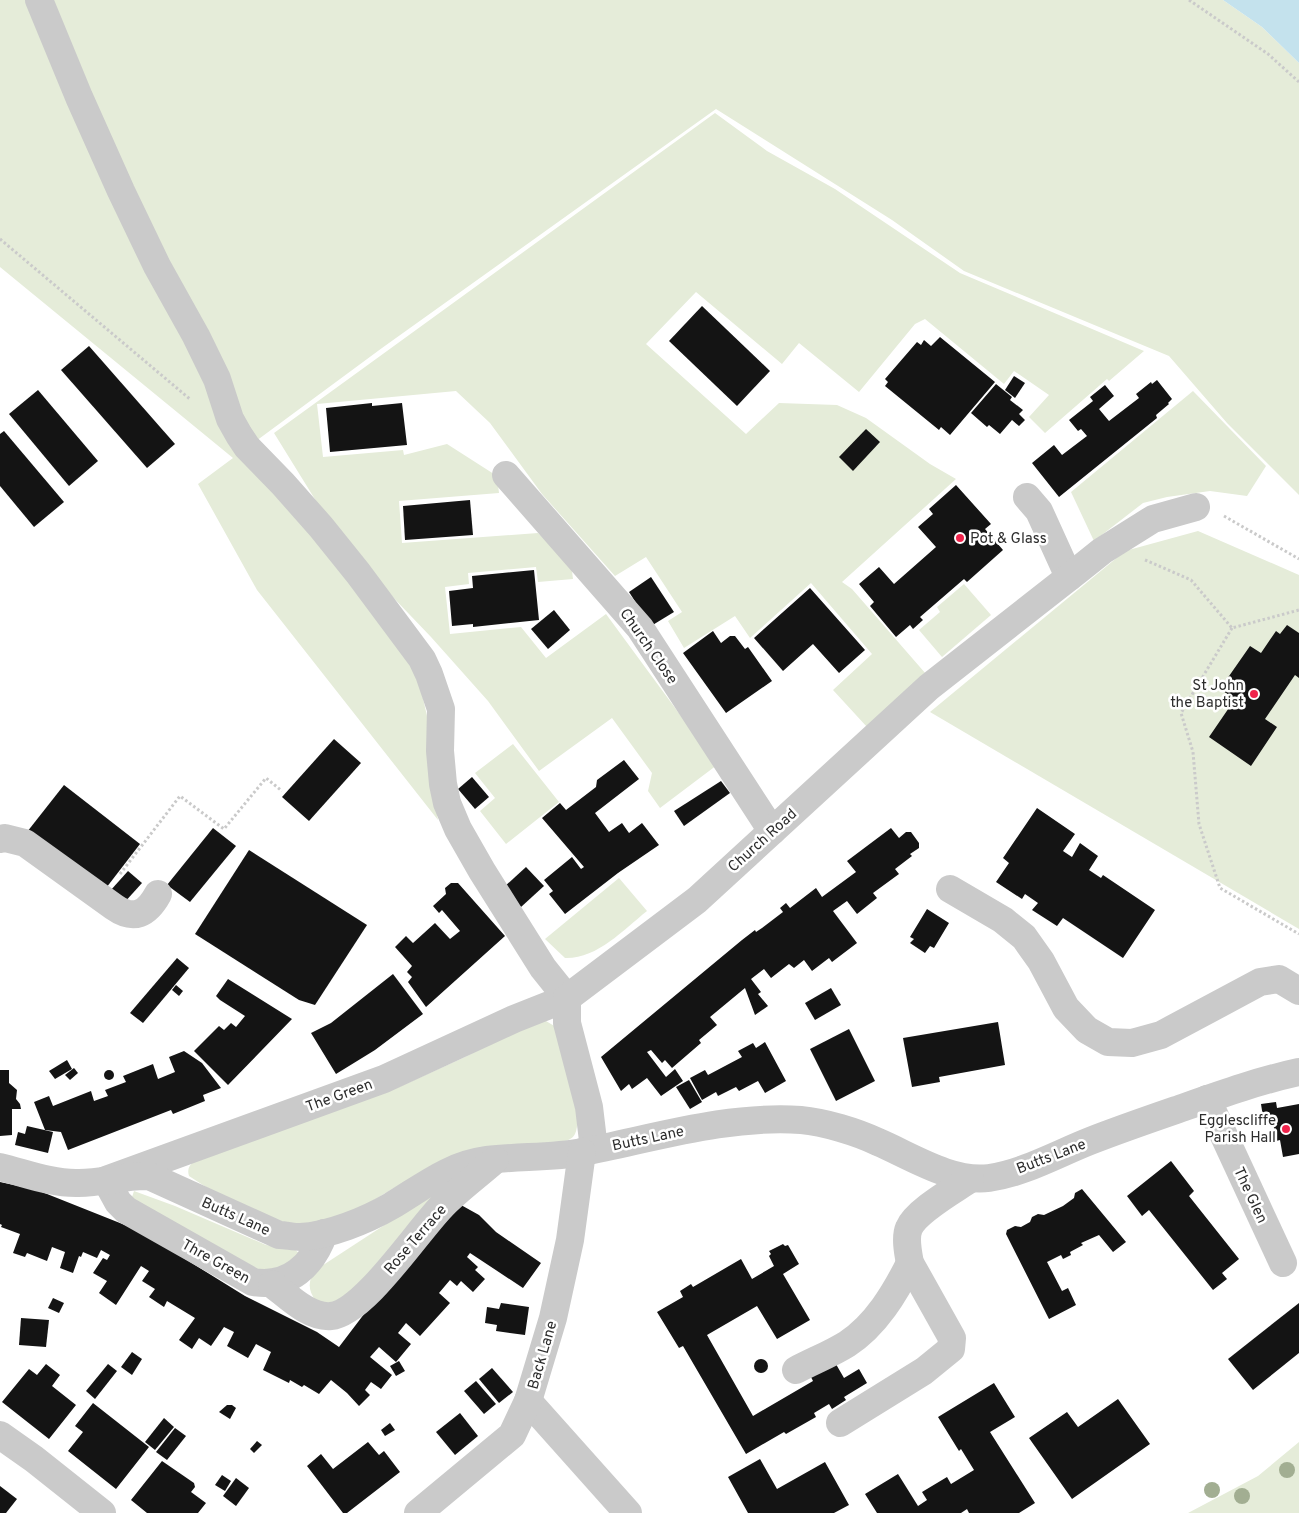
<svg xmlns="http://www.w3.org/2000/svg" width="1299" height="1513" font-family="Overpass,sans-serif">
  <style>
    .green { fill: #e5ecd9 }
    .water { fill: #c4e2ed }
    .building { fill: #141414 }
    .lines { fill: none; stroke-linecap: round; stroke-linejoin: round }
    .path { stroke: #cacaca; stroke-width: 3; stroke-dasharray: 2.5 2.5; stroke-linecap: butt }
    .minor { stroke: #cacaca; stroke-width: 28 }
    .tree { fill: #a2ae92 }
    .poi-dot { fill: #ef234b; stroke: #fff; stroke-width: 2 }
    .labels { text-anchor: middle; stroke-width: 5; stroke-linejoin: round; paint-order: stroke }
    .poi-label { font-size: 15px; fill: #2d2d2d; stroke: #fff; text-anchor: end }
    .street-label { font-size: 15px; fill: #2d2d2d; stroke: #fff }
  </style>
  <rect width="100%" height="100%" fill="#fff"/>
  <g class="green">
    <path d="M0 0H1223L1262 27 1299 63V495L1227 423 1169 356 964 271 892 220 716 109 382 348 237 455 290 504 405 656 419 681 427 716 428 760 438 820 257 590 198 484 233 458 0 267Z"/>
    <path d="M715 113 767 151 835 189 960 273 1144 351 1109 381 1107 379 1045 433 1029 417 1049 395 1014 371 1004 384 925 319 915 324 859 392 799 343 782 364 696 292 646 344 746 434 779 403 837 405 866 418 930 464 956 479 842 582 852 589 926 674 867 727 833 690 872 654 811 583 750 638 735 616 684 648 668 621 682 612 646 557 615 576 542 494 490 423 456 391 317 404 323 457 403 450 404 455 447 444 497 476 499 493 399 501 402 543 538 533 571 563 573 579 538 582 536 567 468 573 469 584 445 587 450 634 521 627 546 658 606 614 717 765 660 808 648 791 652 773 612 718 539 771 488 701 431 637 365 568 321 509 274 433Z"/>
    <path d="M1193 391 1266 466 1247 496 1210 491 1167 497 1143 503 1094 541 1071 492Z"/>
    <path d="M1198 531 1299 575V929L930 712 1125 551Z"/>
    <path d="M964 584 991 615 942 657 919 630 940 612 937 607Z"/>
    <path d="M513 744 559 802 506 844 480 811 495 798 475 773Z"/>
    <path d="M619 878 647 911C623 930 597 959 565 958L545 939Z"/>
    <path d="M546 1021 561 1030C566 1052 584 1115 575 1134 573 1138 570 1139 566 1141L465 1152 392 1189 353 1213 314 1224 276 1222 229 1202 189 1176C187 1169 189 1166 194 1161L399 1087 465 1057 531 1023Z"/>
    <path d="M452 1181 349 1297 334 1305 316 1301C308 1291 308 1282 314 1271Z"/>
    <path d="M134 1191 175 1206 266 1245 294 1249 299 1253 293 1265 254 1274 145 1212 132 1197Z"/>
    <path d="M1299 1442V1513H1188L1258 1476Z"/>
  </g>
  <path class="water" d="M1223 0H1299V63L1262 27Z"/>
  <g class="building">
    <path d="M702 306 770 371 737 406 669 341Z"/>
    <path d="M940 337 995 382 950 435 941 427 939 430 885 386 888 382 885 379 917 342 921 345 924 340 931 346Z"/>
    <path d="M89 346 175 444 147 468 61 370Z"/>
    <path d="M1014 376 1025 383 1015 398 1005 390Z"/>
    <path d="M1157 380 1172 399 1168 403 1169 404 1156 415 1157 418 1059 497 1032 463 1054 445 1062 455 1087 436 1081 429 1078 431 1069 420 1093 401 1090 397 1105 385 1114 396 1099 409 1109 421 1139 398 1136 394 1151 382 1152 384Z"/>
    <path d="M996 384 1012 397 1010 400 1023 410 1019 414 1025 420 1019 426 1012 420 1000 434 989 425 987 427 971 413Z"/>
    <path d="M38 390 98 461 69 486 9 414Z"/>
    <path d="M372 403V406L402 403 407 445 330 452 326 408Z"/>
    <path d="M866 429 880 442 853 471 839 457Z"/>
    <path d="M4 431 64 502 34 527 0 486V434Z"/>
    <path d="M956 485 991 524 985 529 1003 550 967 582 964 579 920 617 923 620 913 629 910 625 896 637 870 606 874 602 859 584 879 567 894 584 936 547 918 527 933 514 929 509Z"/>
    <path d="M470 500 473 535 405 540 403 506Z"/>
    <path d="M534 570 539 620 473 627V624L452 626 449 591 473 588 472 576Z"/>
    <path d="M651 577 674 612 651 626 629 592Z"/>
    <path d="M810 588 865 650 839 673 813 644 783 671 754 638Z"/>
    <path d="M554 610 570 630 548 649 531 629Z"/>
    <path d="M1287 625 1299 633V678L1295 675 1265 719 1277 727 1251 766 1209 737 1235 699 1220 689 1250 646 1261 653 1276 631 1280 634Z"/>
    <path d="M713 631 721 643 730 636H735L745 649 748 647 772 681 726 713 683 653Z"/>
    <path d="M334 739 361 763 309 821 282 797Z"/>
    <path d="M624 760 639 779 595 813 609 832 622 823 629 833 642 823 659 845 618 873 565 914 549 894 553 891 544 880 572 857 581 869 584 867 542 818 560 803 566 810 596 787 597 780Z"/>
    <path d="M472 777 489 797 475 809 458 789Z"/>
    <path d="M721 781 730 793 684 826 674 811Z"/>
    <path d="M64 785 140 844 103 892 27 832Z"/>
    <path d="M1037 808 1075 834 1063 851 1072 857 1080 843 1098 856 1089 870 1101 878 1103 875 1155 910 1123 958 1063 918 1057 926 1032 910 1038 903 1025 894 1022 899 996 882 1009 863 1003 858Z"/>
    <path d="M213 828 236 846 190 902 167 885Z"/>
    <path d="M891 828 899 838 906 832H911L919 843V848L910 854 912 856 895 869 899 874 873 893 877 898 857 914 847 901 833 911 857 943 832 962 829 958 812 971 804 960 794 968 789 964 771 978 764 969 751 979 761 992 758 994 768 1006 755 1015 745 988 710 1017 717 1025 699 1040 701 1043 672 1068 665 1060 662 1063 651 1050 647 1052 666 1077 675 1069 683 1081 661 1096 647 1078 632 1089 629 1084 621 1091 601 1057 742 940 755 930 756 932 762 928 783 912 780 908 786 903 790 908 816 888 822 897 856 872 847 861Z"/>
    <path d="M249 850 367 925 315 1005 299 1000 195 934Z"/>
    <path d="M526 867 544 886 521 907 503 888Z"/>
    <path d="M128 871 142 883 123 904 110 891Z"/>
    <path d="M451 883H458L505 936 426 1007 408 982 412 977 407 972 412 966 395 947 406 936 413 943 435 923 450 939 460 931 442 910 439 913 433 906 446 894 445 888Z"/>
    <path d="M927 909 949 923 934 948 930 946 925 953 910 943 914 939 910 937Z"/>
    <path d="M177 958 189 968 143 1023 130 1013Z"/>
    <path d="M393 974 423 1014 375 1050 336 1074 311 1033 331 1023Z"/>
    <path d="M228 979 292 1019 228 1085 194 1051 219 1026 224 1030 231 1023 236 1027 245 1016 220 1000 216 996Z"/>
    <path d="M176 985 183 991 179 996 172 990Z"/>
    <path d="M831 988 841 1005 815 1020 805 1003Z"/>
    <path d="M998 1022 1005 1065 939 1077 940 1082 912 1087 903 1038Z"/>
    <path d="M849 1029 875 1081 836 1101 810 1049Z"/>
    <path d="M765 1042 786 1081 765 1093 758 1081 739 1091 736 1087 718 1096 716 1092 702 1100 690 1078 705 1070 708 1075 742 1057 738 1051 753 1043 756 1048Z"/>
    <path d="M184 1051 202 1063 221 1088 203 1095 205 1101 173 1114 171 1110 68 1150 61 1132 45 1130 34 1102 49 1096 53 1106 91 1091 94 1101 108 1096 105 1090 126 1082 123 1076 153 1064 158 1079 175 1072 169 1057Z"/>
    <path d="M67 1060 72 1069 55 1079 49 1071Z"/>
    <path d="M74 1068 78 1073 70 1080 65 1075Z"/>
    <circle cx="109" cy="1075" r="5"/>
    <path d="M0 1070H9V1083L17 1090 16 1099 20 1104 21 1109H12V1135L0 1136Z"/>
    <path d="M689 1080 702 1102 690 1109 676 1087Z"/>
    <path d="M1276 1102 1277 1108 1299 1104V1154L1283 1157 1280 1140 1276 1141 1272 1116 1263 1117 1261 1104Z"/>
    <path d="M27 1126 53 1132 48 1153 15 1145 18 1132 25 1134Z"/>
    <path d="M1171 1161 1194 1191 1189 1196 1239 1259 1222 1273 1227 1279 1213 1290 1149 1210 1142 1216 1127 1196Z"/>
    <path d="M0 1182 37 1190 140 1231 245 1296 317 1332 339 1347 377 1297 461 1205 479 1215 496 1232 541 1263 523 1288 470 1253 467 1257 478 1267 475 1270 485 1279 473 1292 461 1281 457 1286 450 1280 439 1293 450 1303 420 1336 406 1323 398 1333 411 1344 396 1362 379 1347 370 1357 392 1375 381 1389 371 1382 365 1390 370 1395 359 1406 347 1393 331 1380 319 1394 304 1385 302 1387 290 1380 289 1383 263 1370 271 1352 256 1344 248 1358 227 1346 234 1332 224 1327 211 1346 199 1338 192 1349 179 1340 195 1318 167 1301 164 1307 149 1297 155 1289 142 1281 149 1271 141 1266 116 1305 99 1293 107 1281 93 1273 103 1258 107 1260 110 1255 101 1250 97 1258 83 1252 81 1257 79 1256 73 1273 60 1268 65 1252 52 1247 47 1261 27 1253 25 1257 13 1253 20 1234 1 1227 2 1225 0 1224Z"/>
    <path d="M1082 1189 1126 1242 1113 1252 1099 1235 1081 1243 1083 1245 1070 1252 1071 1255 1063 1259 1061 1255 1047 1262 1062 1291 1068 1288 1076 1305 1049 1319 1006 1234 1007 1230 1015 1226 1021 1227 1030 1222 1032 1217 1038 1214 1044 1215 1063 1206 1074 1198 1075 1193Z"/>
    <path d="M783 1244 785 1246 788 1245 799 1264 783 1274 810 1320 777 1339 757 1306 707 1335 753 1416 813 1381 809 1373 833 1359 844 1378 859 1369 867 1383 844 1397 846 1400 832 1409 829 1404 814 1413 816 1417 786 1434 784 1432 746 1454 683 1346 679 1348 657 1312 683 1297 680 1291 691 1284 693 1287 741 1259 752 1279 774 1266 769 1256 771 1254 769 1251Z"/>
    <path d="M53 1298 64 1303 59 1313 48 1308Z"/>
    <path d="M501 1303 529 1307 525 1335 496 1331 497 1325 485 1323 487 1307 499 1309Z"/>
    <path d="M1299 1303V1353L1253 1390 1228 1359Z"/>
    <path d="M21 1318 49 1320 46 1347 19 1345Z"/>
    <path d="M132 1352 142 1359 132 1375 121 1367Z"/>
    <circle cx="761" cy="1366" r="7"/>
    <path d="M399 1361 405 1371 396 1376 390 1366Z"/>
    <path d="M46 1364 60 1375 52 1386 76 1405 49 1439 2 1402 29 1369 37 1375Z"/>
    <path d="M108 1364 117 1371 95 1399 86 1391Z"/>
    <path d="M492 1368 513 1392 499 1403 479 1379Z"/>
    <path d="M476 1381 496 1404 484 1414 464 1391Z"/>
    <path d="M994 1383 1015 1417 990 1432 1035 1503 1019 1513H969L967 1509 961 1513H877L865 1494 898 1474 918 1506 927 1500 922 1492 947 1477 951 1484 974 1470 961 1449 959 1451 938 1417Z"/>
    <path d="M1118 1399 1150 1444 1072 1499 1029 1438 1067 1412 1078 1427Z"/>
    <path d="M93 1403 149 1447 116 1489 68 1451 83 1432 75 1426Z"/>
    <path d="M227 1405H232L236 1408 230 1419 219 1412Z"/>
    <path d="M460 1413 478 1436 455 1455 436 1432Z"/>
    <path d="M164 1418 174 1427 155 1450 145 1442Z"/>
    <path d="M390 1423 395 1430 385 1436 381 1430Z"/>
    <path d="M175 1428 186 1436 167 1460 156 1452Z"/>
    <path d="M257 1441 262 1445 254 1453 250 1449Z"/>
    <path d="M368 1442 379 1455 384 1451 400 1472 347 1513H343L307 1466 321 1454 333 1469Z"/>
    <path d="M760 1459 777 1489 825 1462 849 1505 834 1513H748L728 1477Z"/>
    <path d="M162 1461 194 1483 195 1487 191 1492 206 1503 198 1513H147L131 1500Z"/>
    <path d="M222 1475 231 1481 225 1491 215 1485Z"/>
    <path d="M236 1478 249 1488 236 1506 223 1496Z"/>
    <path d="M0 1486 17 1499 6 1513H0Z"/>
  </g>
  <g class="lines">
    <g class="path">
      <path d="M1189 0 1268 54 1299 82"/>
      <path d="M0 239 191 400"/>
      <path d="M1224 516 1299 559"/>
      <path d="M1145 560 1191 580 1232 628 1299 610"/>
      <path d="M1232 628 1181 713 1193 752 1199 824 1220 888 1299 934"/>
      <path d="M120 874 180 796 224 829 266 778 282 791"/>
    </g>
    <g class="minor">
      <path d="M39 0 79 97 121 191 157 266 196 336 217 379 230 419 239 435 247 447 283 484 321 527 358 573 422 659 429 674 441 709 440 751 443 784 447 803 458 829 482 871 543 968 567 998 514 1019 384 1079 106 1180 118 1202 126 1210 253 1282C289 1288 313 1265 324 1233"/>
      <path d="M506 475 640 628 772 831"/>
      <path d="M1027 497 1039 511 1069 577"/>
      <path d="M0 839 5 838 25 843 114 907C134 921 147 914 158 894"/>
      <path d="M950 889 1003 920 1024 937 1041 961 1066 1008 1087 1030 1108 1042 1132 1043 1161 1035 1260 982 1279 979 1299 991"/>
      <path d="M1207 1099 1283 1263"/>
      <path d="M594 1149 589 1107 567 1023V998L697 900 929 687 1077 571 1102 551 1153 519 1196 507"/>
      <path d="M0 1167C25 1173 50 1183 76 1183 100 1184 124 1175 149 1176L279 1235C286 1235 293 1237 300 1237 328 1236 367 1220 391 1206 423 1187 449 1165 487 1160 519 1156 552 1158 583 1152 655 1138 727 1115 801 1120 824 1122 857 1132 878 1142 911 1156 952 1183 989 1178 1024 1173 1057 1154 1090 1141 1118 1130 1147 1120 1176 1110 1216 1096 1257 1081 1299 1072"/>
      <path d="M272 1284C288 1296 309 1318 331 1316 364 1313 418 1230 443 1205 459 1189 478 1175 495 1160"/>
      <path d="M796 1370C813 1361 831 1354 847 1344 876 1325 895 1293 910 1263"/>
      <path d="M528 1401 628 1513"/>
      <path d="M840 1423 924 1371 951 1349 952 1338 910 1263C908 1253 905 1237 909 1228 916 1211 954 1190 970 1179"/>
      <path d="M0 1435 34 1459 102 1513"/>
      <path d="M418 1513 512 1435 528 1401 553 1318 570 1240 582 1152"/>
    </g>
  </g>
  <g class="tree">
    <circle cx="1287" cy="1470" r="8"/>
    <circle cx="1212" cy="1490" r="8"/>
    <circle cx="1242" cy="1496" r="8"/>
  </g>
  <g class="poi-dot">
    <circle cx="960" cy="538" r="5"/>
    <circle cx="1254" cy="694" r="5"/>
    <circle cx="1286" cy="1129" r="5"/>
  </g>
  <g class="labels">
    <g class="poi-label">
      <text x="970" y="543" text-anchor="start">Pot &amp; Glass</text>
      <text x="1244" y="690">St John<tspan x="1244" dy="17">the Baptist</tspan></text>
      <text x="1276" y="1125">Egglescliffe<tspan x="1276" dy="17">Parish Hall</tspan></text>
    </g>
    <g class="street-label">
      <text transform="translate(649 646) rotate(55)" y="5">Church Close</text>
      <text transform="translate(762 840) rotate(-42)" y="5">Church Road</text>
      <text transform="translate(339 1095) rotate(-20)" y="5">The Green</text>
      <text transform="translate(648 1138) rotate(-12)" y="5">Butts Lane</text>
      <text transform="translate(1051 1156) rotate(-21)" y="5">Butts Lane</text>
      <text transform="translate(1251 1195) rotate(65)" y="5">The Glen</text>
      <text transform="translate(236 1216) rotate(24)" y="5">Butts Lane</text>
      <text transform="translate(415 1239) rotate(-49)" y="5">Rose Terrace</text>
      <text transform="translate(216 1261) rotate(29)" y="5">Thre Green</text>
      <text transform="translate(542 1355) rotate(-74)" y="5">Back Lane</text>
    </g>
  </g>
</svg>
